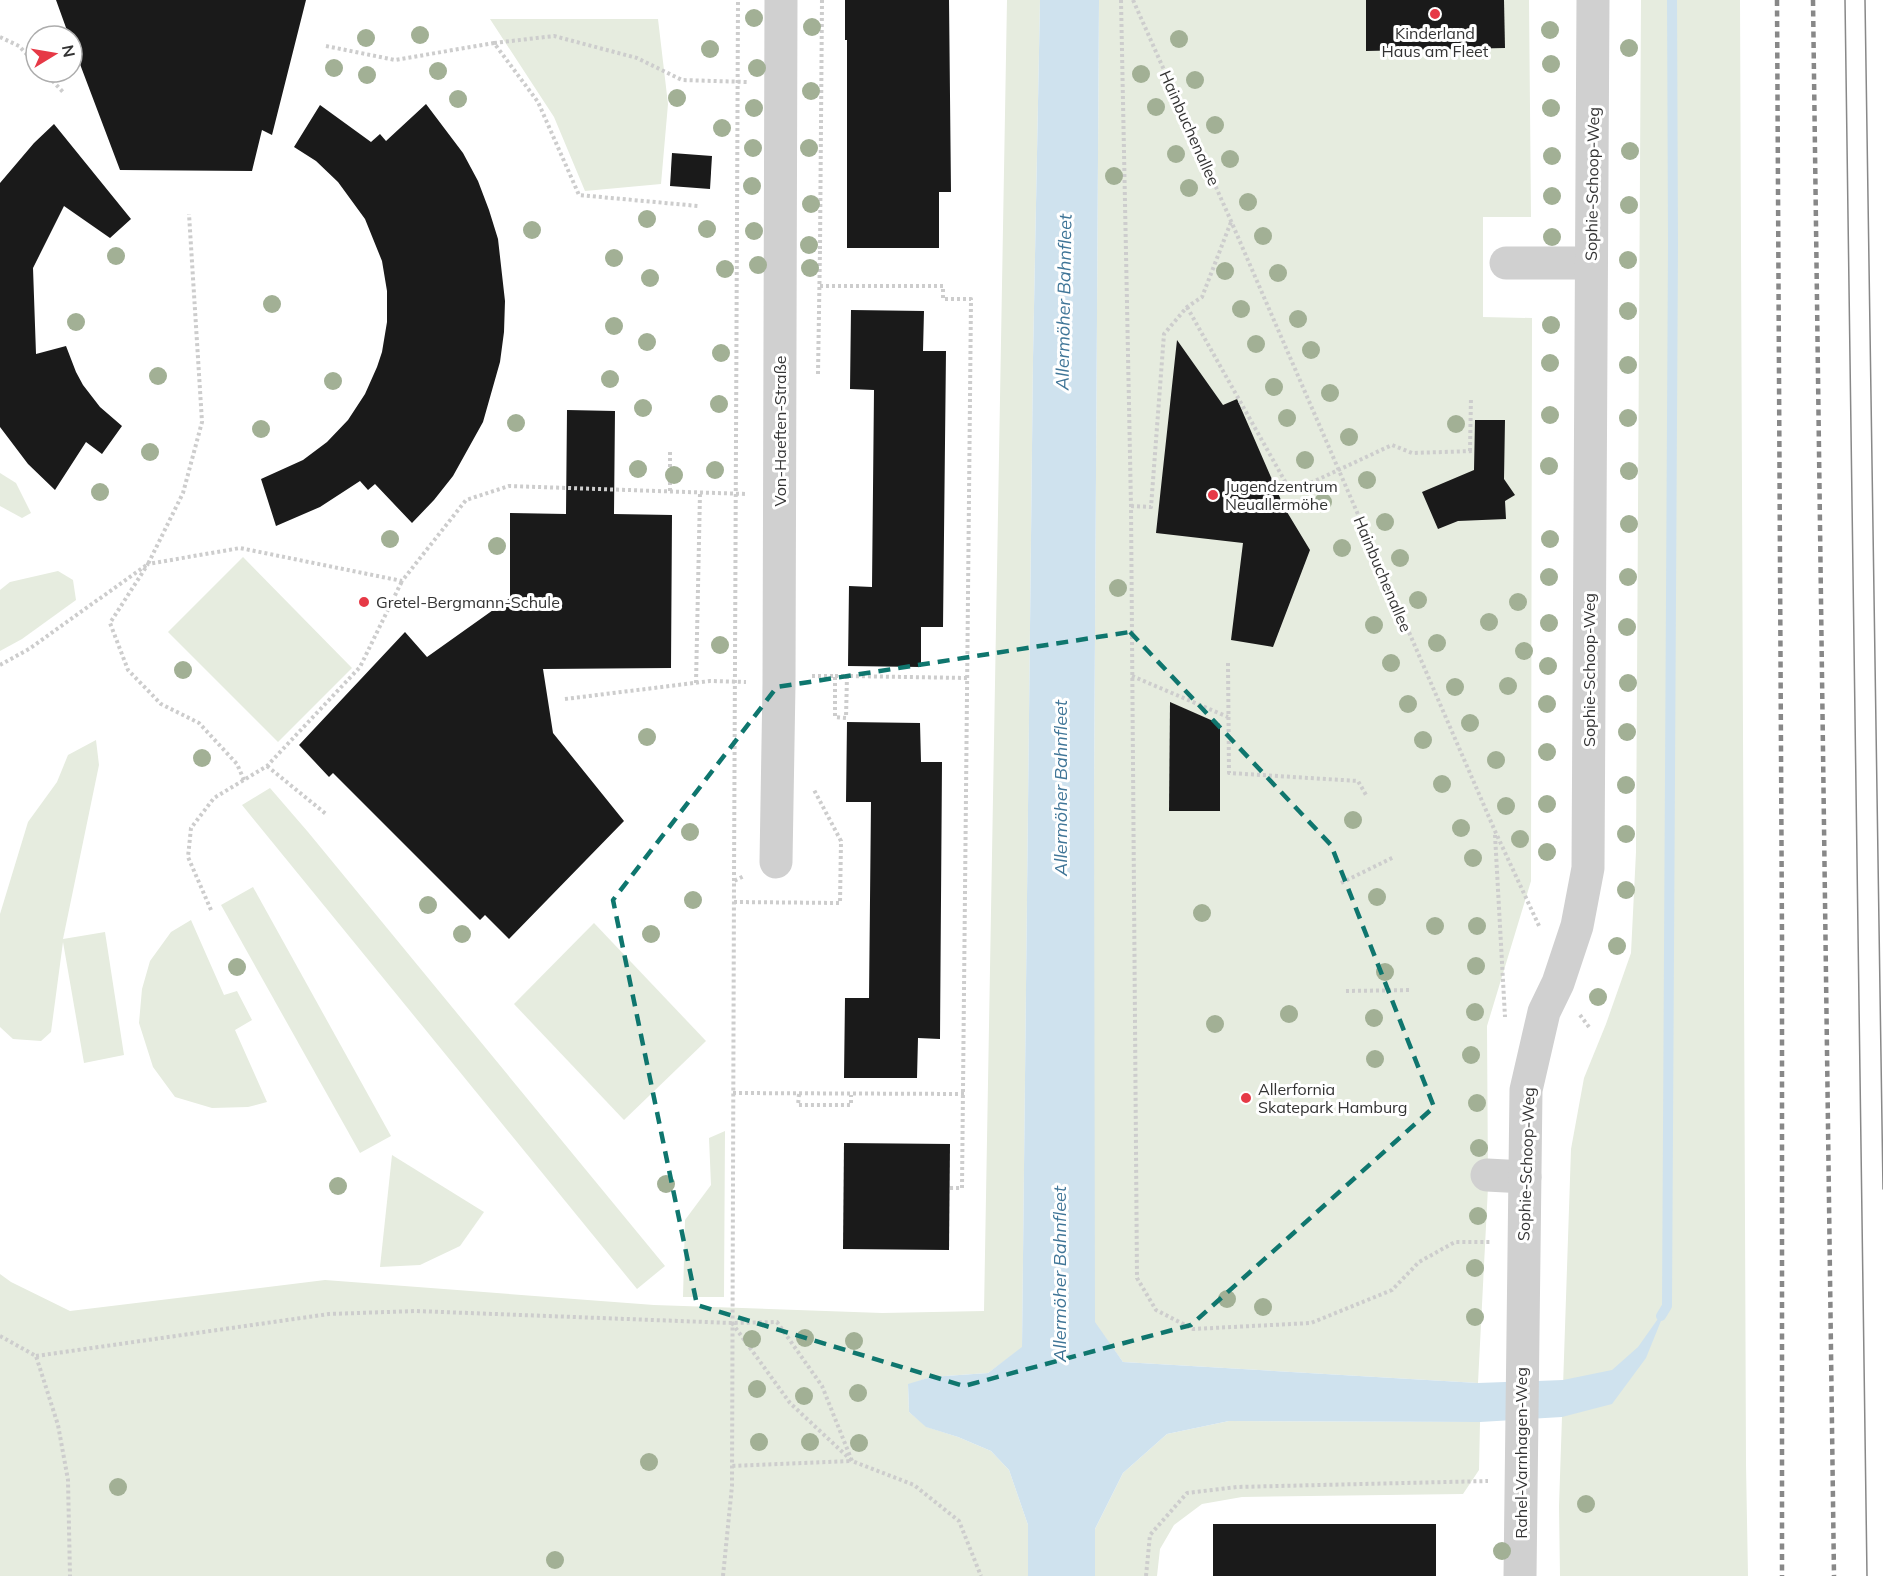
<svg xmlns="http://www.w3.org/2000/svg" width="1883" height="1576" font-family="Mulish,sans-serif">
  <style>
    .green { fill: #e6ecdf }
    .water { fill: #cfe2ee }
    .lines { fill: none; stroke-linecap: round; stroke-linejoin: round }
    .stream { stroke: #cfe2ee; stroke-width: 10 }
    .building { fill: #1a1a1a }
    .path { stroke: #cdcdcd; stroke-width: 4; stroke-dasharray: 3 3; stroke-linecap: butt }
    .minor { stroke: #d0d0d0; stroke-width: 33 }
    .tram { stroke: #888; stroke-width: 1.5 }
    .rail { stroke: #888; stroke-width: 4.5; stroke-dasharray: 6 4.5; stroke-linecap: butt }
    .tree { fill: #a2b095 }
    .marked { fill: none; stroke: #0f766e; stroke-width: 4.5; stroke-dasharray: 12 8; stroke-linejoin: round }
    .poi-dot { fill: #e63946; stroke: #fff; stroke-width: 2 }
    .labels { text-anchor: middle; stroke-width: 6; stroke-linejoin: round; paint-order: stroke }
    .poi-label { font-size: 16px; fill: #333; stroke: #fff; text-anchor: start }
    .street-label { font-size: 16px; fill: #333; stroke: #fff }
    .water-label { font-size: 18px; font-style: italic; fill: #3f7597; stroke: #fff }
  </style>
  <rect width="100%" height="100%" fill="#fff"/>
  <g class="green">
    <path d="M1007 0H1040L1033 358 1022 1348 988 1373 931 1377 908 1385 909 1412 927 1427 958 1437 991 1451 1009 1470 1028 1525V1576H0V1274L11 1282 70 1311 325 1280 654 1305 882 1313 984 1311Z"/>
    <path d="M1099 0H1529L1531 217H1483V317L1532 318 1531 881 1487 1026 1488 1187 1478 1383 1123 1362 1094 1322V793Z"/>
    <path d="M1641 0H1740L1746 1464 1748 1576H1560L1559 1506 1571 1149 1584 1078 1606 1024 1631 953 1636 852Z"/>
    <path d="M490 19H658L668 104 661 184 585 191 554 117Z"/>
    <path d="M0 473 16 483 31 513 22 518 0 506Z"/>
    <path d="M243 557 352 668 278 742 168 632Z"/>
    <path d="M58 571 73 580 76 600 22 639 0 651V590L10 582Z"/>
    <path d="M96 740 99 765 63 939 105 932 124 1055 84 1063 63 942 51 1032 41 1041 13 1039 0 1027V914L28 822 57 782 68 755Z"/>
    <path d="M270 788 308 832 665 1266 637 1289 242 805Z"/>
    <path d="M253 887 391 1136 360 1153 221 905Z"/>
    <path d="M191 920 224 995 237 991 252 1020 235 1030 267 1102 248 1107 212 1108 175 1097 153 1067 139 1023 142 989 150 961 171 932Z"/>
    <path d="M594 923 706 1041 624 1120 514 1004Z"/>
    <path d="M725 1131 724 1297H683L685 1220 711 1185 709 1138Z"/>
    <path d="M392 1155 484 1212 460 1246 420 1265 380 1267Z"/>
    <path d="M1229 1421 1480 1422 1479 1470 1463 1494 1242 1497 1202 1504 1174 1525 1160 1549 1157 1576H1095V1529L1123 1473 1167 1434Z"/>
  </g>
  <path class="water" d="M1040 0H1099L1094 793 1095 1322 1123 1362 1478 1383 1563 1380 1612 1370 1638 1347 1667 1306 1646 1358 1612 1404 1562 1417 1480 1422 1229 1421 1167 1434 1123 1473 1095 1529V1576H1028V1525L1009 1470 991 1451 958 1437 926 1427 909 1412 908 1384 931 1377 988 1373 1022 1347 1033 358Z"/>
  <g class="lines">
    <path class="stream" d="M1661 1316 1667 1306 1673 244 1672 0"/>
  </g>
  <g class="building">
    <path d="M56 0H306L272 135 262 130 252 171 120 170 72 43V36H69Z"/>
    <path d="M845 0H949L951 192H939V248H847V40H845Z"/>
    <path d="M1366 0H1504L1505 48 1366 51Z"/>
    <path d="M426 104 463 153 478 181 489 210 498 239 505 301 504 332 500 362 483 422 453 476 434 500 412 523 375 484 368 490 360 481 320 507 276 526 261 479 303 460 327 442 348 420 365 394 377 367 382 352 387 322V291L382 261 365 219 338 182 316 161 294 147 320 105 371 142 380 134 386 141Z"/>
    <path d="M54 124 131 219 110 238 64 206 33 268 36 354 66 346 76 372 83 385 100 407 122 426 102 454 86 442 55 490 28 464 0 427V183L34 143Z"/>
    <path d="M672 153 712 156 710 189 670 186Z"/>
    <path d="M851 310 924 311 923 351H946L943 627H921V667L848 666 849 586 872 587 874 390 850 389Z"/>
    <path d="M1177 340 1223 405 1237 399 1284 507 1310 550 1273 647 1231 640 1243 543 1156 533Z"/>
    <path d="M567 410 615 411 614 514 672 515 671 668 543 669 553 733 624 821 509 939 485 915 480 920 333 773 329 777 299 745 405 632 427 657 510 598V513L566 514Z"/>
    <path d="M1475 420H1505L1504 479 1515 495 1505 501 1506 519 1458 521 1438 529 1422 492 1474 470Z"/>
    <path d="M1170 702 1220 724V811H1169Z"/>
    <path d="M847 722 920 723 921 762H942L940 1039 918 1038 917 1078H844L845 998H869L871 802H846Z"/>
    <path d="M844 1143 950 1144 949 1250 843 1249Z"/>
    <rect x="1213" y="1524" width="223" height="52"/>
  </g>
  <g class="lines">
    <g class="path">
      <path d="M1121 0 1131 506 1137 1278 1156 1310 1193 1329 1311 1323 1392 1290 1419 1262 1455 1242H1491"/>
      <path d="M1133 0 1231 221 1495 831 1540 928"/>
      <path d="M0 37 19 46 36 64"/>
      <path d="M494 43 554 36 637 58 682 80 747 82"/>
      <path d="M326 46 395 60 494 43 538 102 579 195 698 206"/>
      <path d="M44 72 64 93"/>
      <path d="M820 249 822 0"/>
      <path d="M820 286H943V299H971L962 1188H950"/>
      <path d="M1187 307 1291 492 1392 445 1412 453 1474 451"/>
      <path d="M818 374 820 249"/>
      <path d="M1470 451 1471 397"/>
      <path d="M670 491V449"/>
      <path d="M1131 506 1151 507 1164 334 1187 307 1202 297 1231 222"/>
      <path d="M1228 663 1229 773 1358 781 1366 795"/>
      <path d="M0 665 29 649 148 564 183 493 202 422 189 214"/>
      <path d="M812 676H835V717L846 718 847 676 967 678"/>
      <path d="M835 676H847"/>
      <path d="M1132 676 1228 717"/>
      <path d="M696 683 700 493"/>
      <path d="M565 699 710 681 746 682"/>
      <path d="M267 766 326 814"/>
      <path d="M244 780 237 764 199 723 161 704 128 670 110 623 148 564 240 548 402 581 466 500 509 486 746 494"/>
      <path d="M1495 835 1505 1017"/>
      <path d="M734 881 738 0"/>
      <path d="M1341 883 1394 857"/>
      <path d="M734 902 840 903 841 841 813 788"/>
      <path d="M211 910 188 857 191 828 214 798 267 766 360 667 402 581"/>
      <path d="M1346 991 1412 990"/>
      <path d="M1580 1015 1589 1027"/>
      <path d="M733 1093 964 1094"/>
      <path d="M799 1094 798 1105H851V1095"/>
      <path d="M732 1323 790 1403 852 1461 914 1485 959 1521 981 1576"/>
      <path d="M0 1336 36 1356 58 1425 68 1480 70 1576"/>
      <path d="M36 1356 329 1314 416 1311 732 1323 777 1322 822 1386 852 1461 731 1466"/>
      <path d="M723 1576 732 1486 734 881 744 876"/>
      <path d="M1146 1576 1150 1535 1187 1493 1237 1487 1488 1481"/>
    </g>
    <g class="minor">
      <path d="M1506 263H1591"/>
      <path d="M776 862 779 684 781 0"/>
      <path d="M1487 1175 1525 1177"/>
      <path d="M1520 1576 1526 1090 1544 1012 1558 983 1577 926 1588 868 1593 0"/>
    </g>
    <g class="tram">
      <path d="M1845 0 1867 1576"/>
      <path d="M1865 0 1883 1189"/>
    </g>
    <g class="rail">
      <path d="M1777 0 1782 938V1576"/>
      <path d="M1813 0 1834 1576"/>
    </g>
  </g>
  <g class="tree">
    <circle cx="754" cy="18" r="9"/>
    <circle cx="812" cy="27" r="9"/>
    <circle cx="1550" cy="30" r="9"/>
    <circle cx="420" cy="35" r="9"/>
    <circle cx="366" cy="38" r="9"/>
    <circle cx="1179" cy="39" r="9"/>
    <circle cx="1629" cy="48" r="9"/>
    <circle cx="710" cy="49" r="9"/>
    <circle cx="1551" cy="64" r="9"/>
    <circle cx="334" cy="68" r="9"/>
    <circle cx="757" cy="68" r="9"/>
    <circle cx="438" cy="71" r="9"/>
    <circle cx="1141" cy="74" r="9"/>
    <circle cx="367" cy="75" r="9"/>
    <circle cx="1195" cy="80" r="9"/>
    <circle cx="811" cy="91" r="9"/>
    <circle cx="677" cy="98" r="9"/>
    <circle cx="458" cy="99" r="9"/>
    <circle cx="1156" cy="107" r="9"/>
    <circle cx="754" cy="108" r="9"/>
    <circle cx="1551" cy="108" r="9"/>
    <circle cx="1215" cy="125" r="9"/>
    <circle cx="722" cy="128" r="9"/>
    <circle cx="753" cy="148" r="9"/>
    <circle cx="809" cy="148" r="9"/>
    <circle cx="1630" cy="151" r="9"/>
    <circle cx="1176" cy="154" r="9"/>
    <circle cx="1552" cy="156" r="9"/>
    <circle cx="1230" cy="159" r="9"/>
    <circle cx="1114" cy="176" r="9"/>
    <circle cx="752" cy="186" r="9"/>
    <circle cx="1189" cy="188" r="9"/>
    <circle cx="1552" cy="196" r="9"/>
    <circle cx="1248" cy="202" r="9"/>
    <circle cx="811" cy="204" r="9"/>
    <circle cx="1629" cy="205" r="9"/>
    <circle cx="647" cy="219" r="9"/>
    <circle cx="707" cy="229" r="9"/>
    <circle cx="532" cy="230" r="9"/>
    <circle cx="754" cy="231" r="9"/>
    <circle cx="1263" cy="236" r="9"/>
    <circle cx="1552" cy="237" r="9"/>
    <circle cx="809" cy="245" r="9"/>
    <circle cx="116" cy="256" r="9"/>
    <circle cx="614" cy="258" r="9"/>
    <circle cx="1628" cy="260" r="9"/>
    <circle cx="758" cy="265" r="9"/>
    <circle cx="810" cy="268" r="9"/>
    <circle cx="725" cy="269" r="9"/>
    <circle cx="1225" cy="271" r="9"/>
    <circle cx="1278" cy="273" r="9"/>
    <circle cx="650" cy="278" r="9"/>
    <circle cx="272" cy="304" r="9"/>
    <circle cx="1241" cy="309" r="9"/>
    <circle cx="1628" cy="311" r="9"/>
    <circle cx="1298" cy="319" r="9"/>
    <circle cx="76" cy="322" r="9"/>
    <circle cx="1551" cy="325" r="9"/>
    <circle cx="614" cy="326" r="9"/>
    <circle cx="647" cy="342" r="9"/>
    <circle cx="1256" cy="344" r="9"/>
    <circle cx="1311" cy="350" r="9"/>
    <circle cx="721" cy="353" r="9"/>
    <circle cx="1550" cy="363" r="9"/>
    <circle cx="1628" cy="365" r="9"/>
    <circle cx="158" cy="376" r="9"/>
    <circle cx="610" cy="379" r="9"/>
    <circle cx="333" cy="381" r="9"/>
    <circle cx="1274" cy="387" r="9"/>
    <circle cx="1330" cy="393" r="9"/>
    <circle cx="719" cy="404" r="9"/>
    <circle cx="643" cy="408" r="9"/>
    <circle cx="1550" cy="415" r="9"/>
    <circle cx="1287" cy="418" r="9"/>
    <circle cx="1628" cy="418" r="9"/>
    <circle cx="516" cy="423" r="9"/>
    <circle cx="1456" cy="424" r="9"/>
    <circle cx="261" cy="429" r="9"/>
    <circle cx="1349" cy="437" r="9"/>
    <circle cx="150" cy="452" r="9"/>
    <circle cx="1305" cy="460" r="9"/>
    <circle cx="1549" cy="466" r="9"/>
    <circle cx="638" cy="469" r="9"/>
    <circle cx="715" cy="470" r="9"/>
    <circle cx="1629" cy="471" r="9"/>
    <circle cx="674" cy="475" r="9"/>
    <circle cx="1367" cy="480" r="9"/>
    <circle cx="100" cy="492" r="9"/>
    <circle cx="1323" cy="502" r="9"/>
    <circle cx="1385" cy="522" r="9"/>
    <circle cx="1629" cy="524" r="9"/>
    <circle cx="390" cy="539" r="9"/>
    <circle cx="1550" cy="539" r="9"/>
    <circle cx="497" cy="546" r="9"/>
    <circle cx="1342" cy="548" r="9"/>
    <circle cx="1400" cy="558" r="9"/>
    <circle cx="1549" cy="577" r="9"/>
    <circle cx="1628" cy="577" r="9"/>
    <circle cx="1118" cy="588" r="9"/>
    <circle cx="1418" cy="600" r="9"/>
    <circle cx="1518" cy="602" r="9"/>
    <circle cx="1489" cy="622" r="9"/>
    <circle cx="1549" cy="623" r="9"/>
    <circle cx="1374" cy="625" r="9"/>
    <circle cx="1627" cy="627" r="9"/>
    <circle cx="1437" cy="643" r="9"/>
    <circle cx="720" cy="645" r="9"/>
    <circle cx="1524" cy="651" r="9"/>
    <circle cx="1391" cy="663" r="9"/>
    <circle cx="1548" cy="666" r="9"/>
    <circle cx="183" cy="670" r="9"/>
    <circle cx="1628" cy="683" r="9"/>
    <circle cx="1508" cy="686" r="9"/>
    <circle cx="1455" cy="687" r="9"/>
    <circle cx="1408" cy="704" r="9"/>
    <circle cx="1547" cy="704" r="9"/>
    <circle cx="1470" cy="723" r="9"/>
    <circle cx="1627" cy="732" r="9"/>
    <circle cx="647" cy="737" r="9"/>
    <circle cx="1423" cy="740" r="9"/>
    <circle cx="1547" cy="752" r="9"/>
    <circle cx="202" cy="758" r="9"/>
    <circle cx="1496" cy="760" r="9"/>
    <circle cx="1442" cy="784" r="9"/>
    <circle cx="1626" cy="785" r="9"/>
    <circle cx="1547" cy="804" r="9"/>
    <circle cx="1506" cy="806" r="9"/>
    <circle cx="1353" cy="820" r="9"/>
    <circle cx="1461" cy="828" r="9"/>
    <circle cx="690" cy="832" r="9"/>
    <circle cx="1626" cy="834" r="9"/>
    <circle cx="1520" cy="839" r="9"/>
    <circle cx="1547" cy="852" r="9"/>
    <circle cx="1473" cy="858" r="9"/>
    <circle cx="1626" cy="890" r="9"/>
    <circle cx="1377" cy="897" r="9"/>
    <circle cx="693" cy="900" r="9"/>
    <circle cx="428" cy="905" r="9"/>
    <circle cx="1202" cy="913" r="9"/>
    <circle cx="1435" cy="926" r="9"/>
    <circle cx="1477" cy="926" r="9"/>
    <circle cx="462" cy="934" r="9"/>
    <circle cx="651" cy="934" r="9"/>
    <circle cx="1617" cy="946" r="9"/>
    <circle cx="1476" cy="966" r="9"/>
    <circle cx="237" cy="967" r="9"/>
    <circle cx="1385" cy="972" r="9"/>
    <circle cx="1598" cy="997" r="9"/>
    <circle cx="1475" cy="1012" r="9"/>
    <circle cx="1289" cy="1014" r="9"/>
    <circle cx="1374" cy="1018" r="9"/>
    <circle cx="1215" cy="1024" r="9"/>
    <circle cx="1471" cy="1055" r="9"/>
    <circle cx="1375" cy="1059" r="9"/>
    <circle cx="1477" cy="1103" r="9"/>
    <circle cx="1479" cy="1148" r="9"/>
    <circle cx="666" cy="1184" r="9"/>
    <circle cx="338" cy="1186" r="9"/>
    <circle cx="1478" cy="1216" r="9"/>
    <circle cx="1475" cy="1268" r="9"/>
    <circle cx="1227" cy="1299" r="9"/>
    <circle cx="1263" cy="1307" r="9"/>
    <circle cx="1475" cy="1317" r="9"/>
    <circle cx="805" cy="1338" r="9"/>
    <circle cx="752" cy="1339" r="9"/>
    <circle cx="854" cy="1341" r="9"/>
    <circle cx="757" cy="1389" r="9"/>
    <circle cx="858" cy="1393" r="9"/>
    <circle cx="804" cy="1396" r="9"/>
    <circle cx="759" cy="1442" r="9"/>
    <circle cx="810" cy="1442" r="9"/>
    <circle cx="859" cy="1443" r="9"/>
    <circle cx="649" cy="1462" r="9"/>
    <circle cx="118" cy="1487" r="9"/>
    <circle cx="1586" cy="1504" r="9"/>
    <circle cx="1502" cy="1551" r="9"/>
    <circle cx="555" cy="1560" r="9"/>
  </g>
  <path class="marked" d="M1130 632 1331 845 1434 1107 1191 1325 964 1386 697 1305 613 900 777 687Z"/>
  <g class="poi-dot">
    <circle cx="1435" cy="14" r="6"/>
    <circle cx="1213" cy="495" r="6"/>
    <circle cx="364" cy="602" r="6"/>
    <circle cx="1246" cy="1098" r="6"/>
  </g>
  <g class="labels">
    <g class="poi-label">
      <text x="1435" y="39" text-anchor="middle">Kinderland<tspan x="1435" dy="18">Haus am Fleet</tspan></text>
      <text x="1225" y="492">Jugendzentrum<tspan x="1225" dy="18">Neuallermöhe</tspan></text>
      <text x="376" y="608">Gretel-Bergmann-Schule</text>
      <text x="1258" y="1095">Allerfornia<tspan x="1258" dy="18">Skatepark Hamburg</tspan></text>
    </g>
    <g class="street-label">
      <text transform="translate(1190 128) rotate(66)" y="6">Hainbuchenallee</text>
      <text transform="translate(1592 184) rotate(-89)" y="6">Sophie-Schoop-Weg</text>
      <text transform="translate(780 431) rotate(-90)" y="6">Von-Haeften-Straße</text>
      <text transform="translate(1383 574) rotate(67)" y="6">Hainbuchenallee</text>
      <text transform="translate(1589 670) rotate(-90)" y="6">Sophie-Schoop-Weg</text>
      <text transform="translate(1526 1164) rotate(-88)" y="6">Sophie-Schoop-Weg</text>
      <text transform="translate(1521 1453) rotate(-90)" y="6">Rahel-Varnhagen-Weg</text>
    </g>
    <g class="water-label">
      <text transform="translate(1064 302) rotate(-89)" y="6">Allermöher Bahnfleet</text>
      <text transform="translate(1061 788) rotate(-90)" y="6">Allermöher Bahnfleet</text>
      <text transform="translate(1060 1274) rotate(-90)" y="6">Allermöher Bahnfleet</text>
    </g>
  </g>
  <g transform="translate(54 54) rotate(79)"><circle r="28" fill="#ffffff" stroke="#adadad" stroke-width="1.5"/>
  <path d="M0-4.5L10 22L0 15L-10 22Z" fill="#e63946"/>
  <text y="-9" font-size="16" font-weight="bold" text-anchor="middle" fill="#333333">N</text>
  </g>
</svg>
